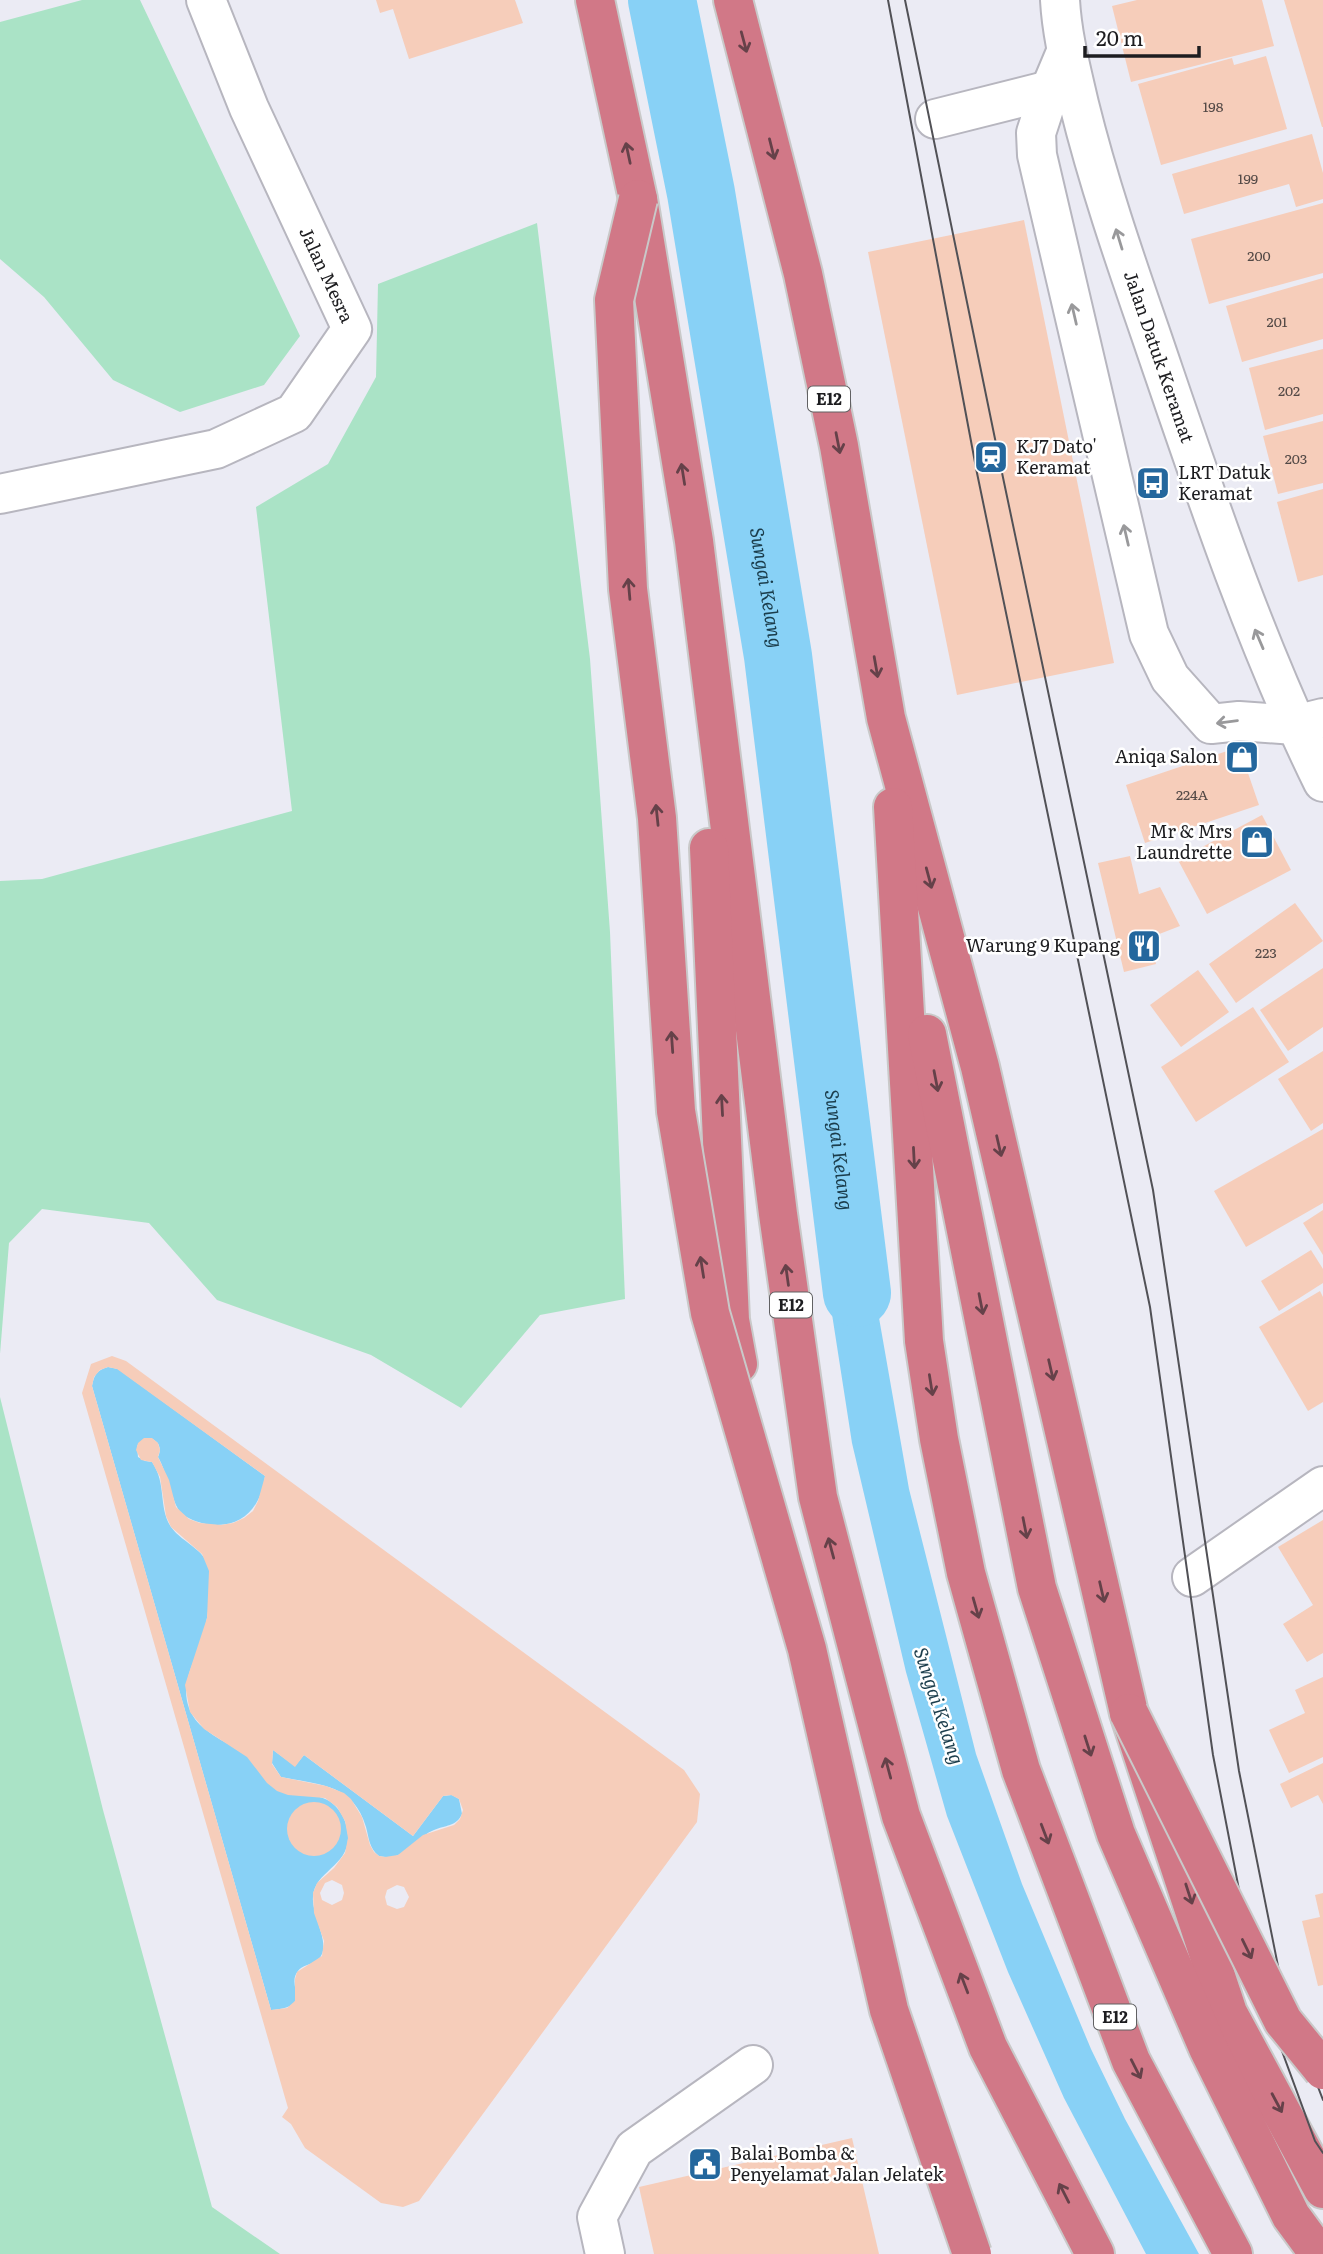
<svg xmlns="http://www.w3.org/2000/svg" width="1323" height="2254" font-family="Literata,serif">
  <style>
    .green { fill: #aae3c6 }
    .water { fill: #88d1f6 }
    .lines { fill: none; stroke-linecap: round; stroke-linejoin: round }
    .river { stroke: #88d1f6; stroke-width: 68 }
    .building { fill: #f6cdba; fill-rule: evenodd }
    .minor-casing { stroke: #b7b6bf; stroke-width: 42 }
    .highway-casing { stroke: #c9c9c9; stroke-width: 42 }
    .minor { stroke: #fff; stroke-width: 38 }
    .highway { stroke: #d17887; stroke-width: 38 }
    .tram { stroke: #515156; stroke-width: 2 }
    .highway-bridge-casing { stroke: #c9c9c9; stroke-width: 42; stroke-linecap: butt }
    .highway-bridge { stroke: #d17887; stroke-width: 38 }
    .oneway { stroke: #654149 }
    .oneway2 { stroke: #99999b }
    .labels { text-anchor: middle; stroke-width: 5; stroke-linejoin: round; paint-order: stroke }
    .number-label { font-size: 14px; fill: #534946 }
    .shield { fill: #fff; stroke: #616163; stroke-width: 2 }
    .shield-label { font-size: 16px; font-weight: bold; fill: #1d1d20 }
    .street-label { font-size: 18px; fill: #1d1d20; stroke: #fff }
    .poi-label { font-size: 18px; fill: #1d1d20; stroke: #fff; text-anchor: start }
    .water-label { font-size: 19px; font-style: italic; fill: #1b3d4c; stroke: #fff }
  </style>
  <rect width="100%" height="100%" fill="#ebebf4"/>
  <g class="green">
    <path d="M82 0H140L300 336 264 385 180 412 113 380 44 297 0 259V22Z"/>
    <path d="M537 223 590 659 610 932 625 1299 540 1315 461 1408 371 1355 217 1300 149 1223 42 1209 9 1243 0 1354V881L42 879 292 811 256 507 328 464 376 377 378 284Z"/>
    <path d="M0 1397 103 1810 212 2207 280 2254H0Z"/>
  </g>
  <g class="water">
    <path d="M868 1197 875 1295 909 1489 976 1754 1022 1884 1091 2049 1125 2119 1199 2254H1146L1064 2098 1008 1972 947 1816 906 1672 852 1443 816 1211Z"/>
    <path d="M108 1367 118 1369 265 1476C261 1509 240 1530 206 1524 197 1522 188 1519 181 1513 172 1503 167 1472 158 1457 163 1446 157 1438 145 1438L137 1446 138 1457 145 1461 152 1462C167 1484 158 1507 171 1527 183 1544 209 1550 210 1574 210 1594 209 1613 204 1632 198 1658 179 1680 189 1708 192 1716 198 1724 205 1729 214 1737 226 1742 236 1749 260 1764 283 1780 308 1793 316 1797 325 1797 332 1803 342 1811 347 1823 348 1835 350 1866 314 1871 313 1897 311 1916 335 1949 316 1961 311 1965 302 1965 298 1971 285 1986 315 2007 271 2010L92 1386C94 1375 97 1370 108 1367Z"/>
    <path d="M273 1750 295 1766 304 1755 413 1836 443 1796 452 1795 459 1799 462 1814C456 1827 445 1825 434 1830 419 1836 411 1850 396 1856 390 1858 385 1857 379 1856 369 1848 369 1838 366 1827 353 1783 319 1785 281 1777L272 1763Z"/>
  </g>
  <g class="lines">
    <path class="river" id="s1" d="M662 0 701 193 778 656 857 1293"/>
  </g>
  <g class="building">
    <path d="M376 0H515L523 23 409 59 393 9 380 13Z"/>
    <path d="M1137 0H1262L1274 46 1131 82 1112 6Z"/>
    <path d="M1284 0H1323V127H1322Z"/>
    <path d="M1266 56 1287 129 1161 165 1138 84 1232 58 1234 65Z"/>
    <path d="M1312 134 1323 173V199L1296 207 1289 184 1184 214 1172 174Z"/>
    <path d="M1323 203V273L1209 304 1191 239Z"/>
    <path d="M1024 220 1114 663 957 695 868 252Z"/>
    <path d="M1323 278V339L1242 362 1226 306Z"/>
    <path d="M1323 349V414L1265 430 1249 368Z"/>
    <path d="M1323 421V483L1278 494 1263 436Z"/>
    <path d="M1323 489V575L1298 582 1277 502Z"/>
    <path d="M1239 747 1259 805 1145 843 1126 785Z"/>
    <path d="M1262 815 1291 870 1207 914 1178 860Z"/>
    <path d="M1130 856 1139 894 1160 887 1180 926 1149 938 1156 964 1124 972 1098 863Z"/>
    <path d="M1295 903 1323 941 1236 1003 1209 964Z"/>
    <path d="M1323 968V1027L1288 1051 1260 1010Z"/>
    <path d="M1198 970 1229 1012 1181 1047 1150 1005Z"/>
    <path d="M1253 1007 1289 1062 1196 1122 1161 1067Z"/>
    <path d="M1323 1051V1123L1311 1131 1278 1079Z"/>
    <path d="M1323 1129V1203L1246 1247 1214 1191Z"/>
    <path d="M1323 1210V1255L1303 1223Z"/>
    <path d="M1311 1250 1323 1269V1283L1279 1311 1261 1281Z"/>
    <path d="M1320 1291 1323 1297V1402L1308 1411 1259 1327Z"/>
    <path d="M112 1356 126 1361 684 1770 700 1794 697 1822 419 2201 403 2207 381 2203 305 2148 291 2124 282 2117 288 2108 82 1393 91 1364ZM108 1367 117 1369 265 1476 258 1501 253 1511 244 1518 233 1523 221 1525 200 1523 189 1519 176 1507 169 1480 158 1457 160 1450 158 1443 152 1438H144L138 1443 136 1450 141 1460 152 1462 160 1477 166 1516 171 1527 202 1554 209 1571 207 1618 185 1685 190 1712 204 1729 247 1757 267 1783 277 1791 288 1795 325 1798 337 1807 345 1821 348 1838 345 1853 334 1868 317 1883 313 1893 314 1913 324 1941 322 1956 297 1972 295 1979V2001L287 2008 271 2010 92 1386 94 1377 100 1370ZM273 1750 295 1767 304 1755 413 1836 443 1796 451 1795 459 1799 463 1810 460 1819 454 1825 423 1835 398 1855 385 1857 379 1856 374 1852 370 1845 362 1817 351 1799 344 1793 326 1786 281 1777 272 1764ZM332 1880 342 1885 344 1893 342 1900 332 1905 322 1900 320 1893 325 1883ZM397 1885 404 1887 409 1897 404 1907 397 1909 387 1905 385 1897 387 1890Z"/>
    <path d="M1323 1520V1653L1307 1662 1283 1624 1313 1605 1278 1547Z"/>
    <path d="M1323 1677V1757L1289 1773 1269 1730 1305 1713 1295 1690Z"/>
    <path d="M1323 1763V1804L1318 1795 1291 1808 1280 1784Z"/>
    <circle cx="314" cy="1829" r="27"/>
    <path d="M1323 1893V1985L1318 1986 1302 1921 1320 1917 1315 1895Z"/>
    <path d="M852 2138 879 2254H654L639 2187Z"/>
  </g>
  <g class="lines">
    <g class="minor-casing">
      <g id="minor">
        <path id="s2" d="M1060 0C1062 36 1071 69 1079 104 1098 181 1124 257 1150 332 1202 484 1252 637 1323 782"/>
        <path d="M1066 52 1050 90 1036 133 1037 155 1149 634 1170 678 1211 724 1239 721 1295 725 1323 718"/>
        <path d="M935 119 1050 90"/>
        <path d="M0 494 216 449 294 413 352 329 249 108 206 0"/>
        <path d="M1192 1577 1323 1486"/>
        <path d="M605 2254 597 2217 634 2149 753 2065"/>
      </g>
    </g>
    <g class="highway-casing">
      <g id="highway">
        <path d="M595 0 638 199 694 541 778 1214 818 1497 901 1816 988 2047 1095 2254"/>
        <path d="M733 0 803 274 839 446 886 718 980 1067 1129 1713 1228 2013 1323 2189"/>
        <path d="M893 807 924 1341 939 1439 966 1573 1021 1770 1131 2061 1233 2254"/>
        <path d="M709 848 730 1320 738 1364"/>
        <path d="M927 1034 1037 1588 1116 1834 1208 2048 1291 2216 1319 2254"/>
      </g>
    </g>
    <use href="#minor" class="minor"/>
    <use href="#highway" class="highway"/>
    <g class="tram">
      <path d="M888 0 977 473 1150 1307 1213 1755 1257 1983 1315 2141 1323 2153"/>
      <path d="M905 0 1001 468 1153 1190 1239 1771 1285 2001 1323 2100"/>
    </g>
    <g class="highway-bridge-casing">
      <g id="highway-bridge">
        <path d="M638 199 614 300 628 589 657 818 676 1111 710 1313 807 1649 889 2010 972 2254"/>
        <path d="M1129 1713 1283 2021 1323 2070"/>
      </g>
    </g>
    <use href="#highway-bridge" class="highway-bridge"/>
  </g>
  <defs><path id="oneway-shaft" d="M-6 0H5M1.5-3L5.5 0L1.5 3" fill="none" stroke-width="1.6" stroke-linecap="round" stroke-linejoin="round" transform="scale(1.75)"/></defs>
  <g class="oneway">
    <use href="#oneway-shaft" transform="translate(744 42) rotate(75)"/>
    <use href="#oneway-shaft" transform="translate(772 149) rotate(76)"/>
    <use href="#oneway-shaft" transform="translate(628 153) rotate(-102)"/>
    <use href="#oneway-shaft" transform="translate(838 443) rotate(79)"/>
    <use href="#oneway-shaft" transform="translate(683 474) rotate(-99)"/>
    <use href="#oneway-shaft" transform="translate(629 589) rotate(-95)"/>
    <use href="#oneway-shaft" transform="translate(876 667) rotate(80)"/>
    <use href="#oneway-shaft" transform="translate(657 815) rotate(-96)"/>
    <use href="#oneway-shaft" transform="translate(929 878) rotate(75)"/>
    <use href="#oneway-shaft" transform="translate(672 1042) rotate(-94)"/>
    <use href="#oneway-shaft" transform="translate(936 1081) rotate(79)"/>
    <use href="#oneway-shaft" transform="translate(722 1105) rotate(-93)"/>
    <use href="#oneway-shaft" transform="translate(999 1146) rotate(77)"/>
    <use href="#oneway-shaft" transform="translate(914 1158) rotate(87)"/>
    <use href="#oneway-shaft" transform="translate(702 1267) rotate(-99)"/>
    <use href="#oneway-shaft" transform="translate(787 1275) rotate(-98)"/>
    <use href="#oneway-shaft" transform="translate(981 1304) rotate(79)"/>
    <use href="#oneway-shaft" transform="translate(1051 1370) rotate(77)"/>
    <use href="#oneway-shaft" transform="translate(931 1385) rotate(81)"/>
    <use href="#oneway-shaft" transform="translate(1025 1528) rotate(79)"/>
    <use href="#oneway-shaft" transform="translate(831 1548) rotate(-105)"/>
    <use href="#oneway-shaft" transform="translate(1102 1592) rotate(77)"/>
    <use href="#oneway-shaft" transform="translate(976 1608) rotate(74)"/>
    <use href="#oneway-shaft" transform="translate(1088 1746) rotate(72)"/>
    <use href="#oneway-shaft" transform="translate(888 1768) rotate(-105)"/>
    <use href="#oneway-shaft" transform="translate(1045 1834) rotate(69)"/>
    <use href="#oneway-shaft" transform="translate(1189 1894) rotate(72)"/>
    <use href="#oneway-shaft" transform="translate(1247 1949) rotate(64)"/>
    <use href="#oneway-shaft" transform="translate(964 1983) rotate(-111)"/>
    <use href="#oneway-shaft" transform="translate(1136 2069) rotate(63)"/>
    <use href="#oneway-shaft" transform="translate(1277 2103) rotate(62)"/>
    <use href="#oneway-shaft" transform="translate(1064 2193) rotate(-117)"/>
  </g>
  <g class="oneway2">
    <use href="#oneway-shaft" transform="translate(1119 239) rotate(-107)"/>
    <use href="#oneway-shaft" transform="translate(1074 314) rotate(-103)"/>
    <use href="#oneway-shaft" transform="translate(1126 535) rotate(-103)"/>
    <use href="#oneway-shaft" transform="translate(1259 639) rotate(-113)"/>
    <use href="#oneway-shaft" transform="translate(1227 722) rotate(173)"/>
  </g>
  <defs>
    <g id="station-square" transform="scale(1.75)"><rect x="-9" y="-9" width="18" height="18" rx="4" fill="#24679d" stroke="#fff"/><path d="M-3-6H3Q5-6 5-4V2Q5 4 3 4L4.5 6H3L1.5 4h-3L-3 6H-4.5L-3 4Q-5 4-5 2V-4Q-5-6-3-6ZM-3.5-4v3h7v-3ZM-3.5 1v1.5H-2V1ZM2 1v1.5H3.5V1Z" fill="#fff"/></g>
    <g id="bus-square" transform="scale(1.75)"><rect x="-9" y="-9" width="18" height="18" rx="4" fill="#24679d" stroke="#fff"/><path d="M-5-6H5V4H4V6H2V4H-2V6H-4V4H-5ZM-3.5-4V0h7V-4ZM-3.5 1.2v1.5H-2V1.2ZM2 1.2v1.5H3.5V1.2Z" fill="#fff"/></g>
    <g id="shop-square" transform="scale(1.75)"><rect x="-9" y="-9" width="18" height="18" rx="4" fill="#24679d" stroke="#fff"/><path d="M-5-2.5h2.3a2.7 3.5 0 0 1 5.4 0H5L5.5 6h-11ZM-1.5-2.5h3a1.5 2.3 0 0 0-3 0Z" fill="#fff"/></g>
    <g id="restaurant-square" transform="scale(1.75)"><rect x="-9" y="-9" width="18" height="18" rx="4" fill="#24679d" stroke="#fff"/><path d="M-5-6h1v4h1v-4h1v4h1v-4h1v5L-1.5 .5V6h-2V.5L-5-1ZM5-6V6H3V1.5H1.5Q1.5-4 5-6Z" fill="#fff"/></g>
    <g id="civic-square" transform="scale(1.75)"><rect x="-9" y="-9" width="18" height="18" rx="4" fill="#24679d" stroke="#fff"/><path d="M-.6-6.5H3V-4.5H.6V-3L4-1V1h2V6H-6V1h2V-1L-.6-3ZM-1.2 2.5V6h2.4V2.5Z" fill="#fff"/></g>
  </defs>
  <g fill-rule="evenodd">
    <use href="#station-square" x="991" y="457"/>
    <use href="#bus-square" x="1153" y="483"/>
    <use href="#shop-square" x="1242" y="757"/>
    <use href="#shop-square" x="1257" y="842"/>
    <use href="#restaurant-square" x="1144" y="946"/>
    <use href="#civic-square" x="705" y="2164"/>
  </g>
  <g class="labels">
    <g class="number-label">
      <text x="1213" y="112">198</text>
      <text x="1248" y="184">199</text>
      <text x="1259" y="261">200</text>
      <text x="1277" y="327">201</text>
      <text x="1289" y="396">202</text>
      <text x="1296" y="464">203</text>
      <text x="1192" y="800">224A</text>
      <text x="1266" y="958">223</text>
    </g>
    <g class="shield">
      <rect x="808" y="386.5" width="42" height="25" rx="5"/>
      <rect x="770" y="1292.5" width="42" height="25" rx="5"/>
      <rect x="1094" y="2004.5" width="42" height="25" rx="5"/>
    </g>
    <g class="shield-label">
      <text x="829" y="405">E12</text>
      <text x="791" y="1311">E12</text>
      <text x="1115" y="2023">E12</text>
    </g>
    <g class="street-label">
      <text transform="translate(326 275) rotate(65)" y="6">Jalan Mesra</text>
      <text dy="6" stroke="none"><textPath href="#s2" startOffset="371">Jalan Datuk Keramat</textPath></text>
    </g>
    <g class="poi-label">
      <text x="1016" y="453">KJ7 Dato'<tspan x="1016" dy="21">Keramat</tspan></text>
      <text x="1178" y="479">LRT Datuk<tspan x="1178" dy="21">Keramat</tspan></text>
      <text x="1218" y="763" text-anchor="end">Aniqa Salon</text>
      <text x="1232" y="838" text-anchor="end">Mr &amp; Mrs<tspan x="1232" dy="21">Laundrette</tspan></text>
      <text x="1120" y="952" text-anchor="end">Warung 9 Kupang</text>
      <text x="730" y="2160">Balai Bomba &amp;<tspan x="730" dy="21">Penyelamat Jalan Jelatek</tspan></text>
    </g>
    <g class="water-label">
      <text dy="7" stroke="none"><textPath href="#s1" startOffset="597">Sungai Kelang</textPath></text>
      <text dy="7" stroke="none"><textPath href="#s1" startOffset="1164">Sungai Kelang</textPath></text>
      <text transform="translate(939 1706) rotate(72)" y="7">Sungai Kelang</text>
    </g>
  </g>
  <path d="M1085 46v10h114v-10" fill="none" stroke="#1d1d20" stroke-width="3.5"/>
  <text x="1096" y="46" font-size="21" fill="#1d1d20" stroke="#ffffff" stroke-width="5" paint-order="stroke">20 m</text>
</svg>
